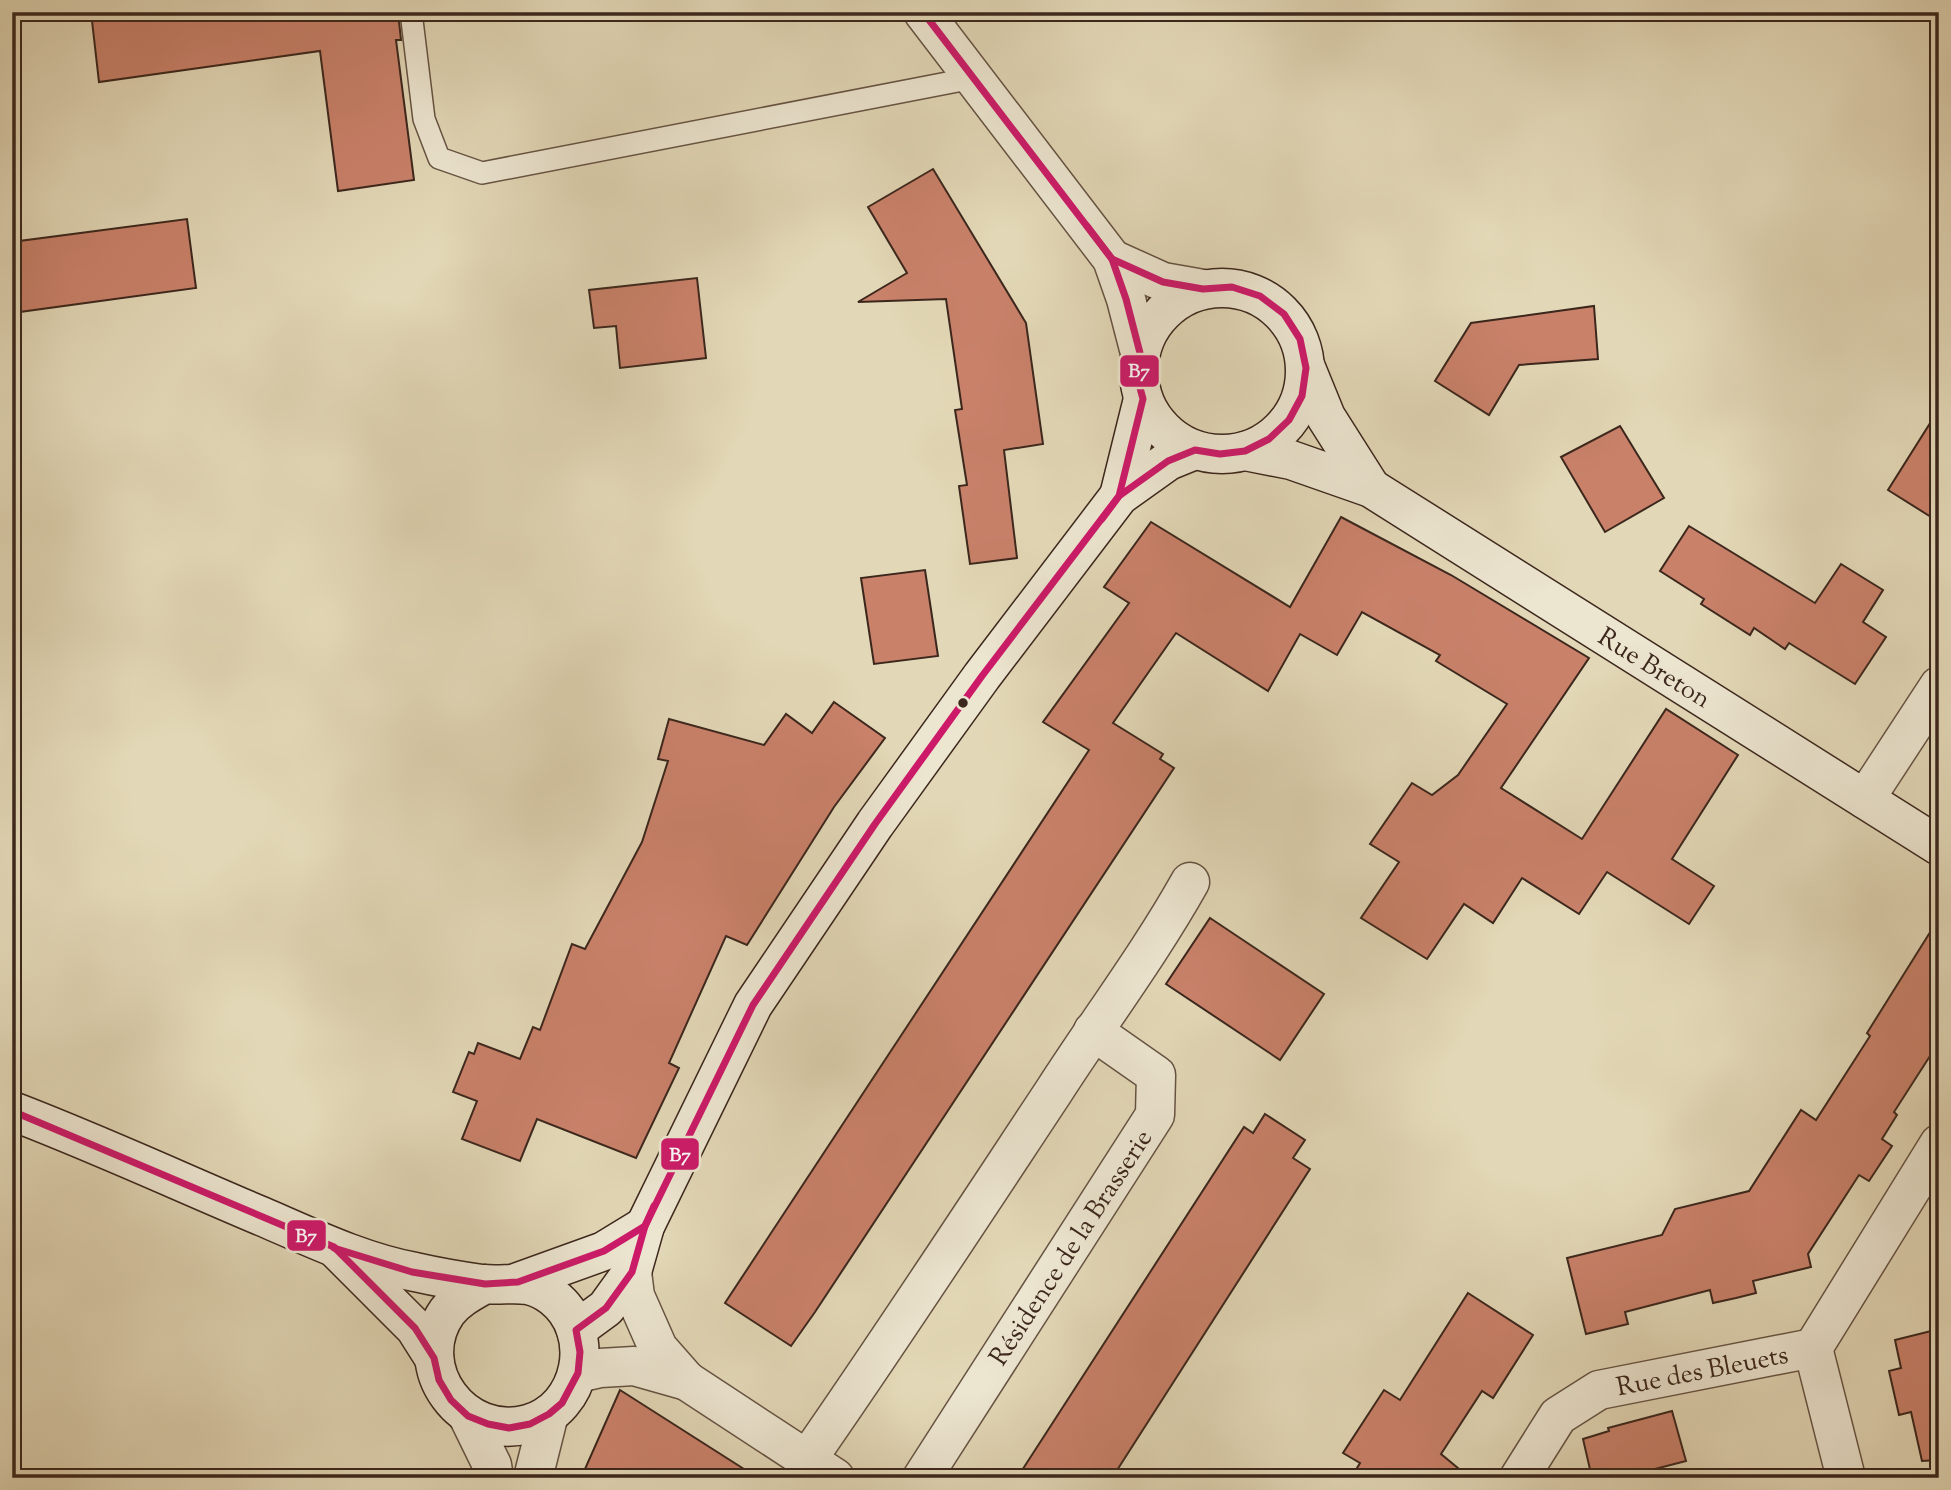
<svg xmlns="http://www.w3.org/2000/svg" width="1951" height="1490" font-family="'Sorts Mill Goudy',serif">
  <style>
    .building { fill: #c9816a; stroke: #3c271d; stroke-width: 2 }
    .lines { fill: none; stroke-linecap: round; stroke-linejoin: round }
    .service-casing { stroke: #665343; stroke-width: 24 }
    .minor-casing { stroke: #665343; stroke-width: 41 }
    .tertiary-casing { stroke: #665343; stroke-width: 41 }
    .secondary-casing { stroke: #3c271d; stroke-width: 41 }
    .service { stroke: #ece5d0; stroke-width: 21 }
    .minor { stroke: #ece5d0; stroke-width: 38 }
    .tertiary { stroke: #ece5d0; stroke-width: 38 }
    .secondary { stroke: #ece5d0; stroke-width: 38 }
    .bus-1-casing { stroke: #ece5d0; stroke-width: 12 }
    .bus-1 { stroke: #cc1a69; stroke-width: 7 }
    .bus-dot { fill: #3c271d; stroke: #ece5d0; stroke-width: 2.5 }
    .labels { text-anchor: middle; stroke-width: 7; stroke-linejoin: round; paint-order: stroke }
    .street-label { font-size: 26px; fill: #3c271d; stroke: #ece5d0 }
    .line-badge { stroke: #ece5d0; stroke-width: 2.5 }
    .badge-label { font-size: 19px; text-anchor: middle; font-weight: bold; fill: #fff }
  </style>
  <rect width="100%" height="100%" fill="#e2d7b6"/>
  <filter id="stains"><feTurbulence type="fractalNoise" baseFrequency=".00286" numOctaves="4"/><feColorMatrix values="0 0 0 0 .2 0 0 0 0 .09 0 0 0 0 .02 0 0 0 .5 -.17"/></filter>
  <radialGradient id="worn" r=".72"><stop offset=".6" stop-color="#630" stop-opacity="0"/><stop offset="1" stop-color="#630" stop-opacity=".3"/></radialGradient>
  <g class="building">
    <path d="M91 12H398L401 40H396L414 180 338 191 320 51 99 82Z"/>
    <path d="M933 169 1026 323 1043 444 1004 450 1017 558 970 564 959 486 967 485 955 410 962 409 946 299 858 302 907 273 868 207Z"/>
    <path d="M187 219 196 288 12 313V242Z"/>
    <path d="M697 278 706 358 620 368 616 326 594 328 589 290Z"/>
    <path d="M1594 306 1598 359 1519 365 1489 415 1435 381 1471 323Z"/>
    <path d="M1939 409V522L1888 490Z"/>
    <path d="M1620 426 1664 498 1605 532 1561 457Z"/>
    <path d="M1341 517 1451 575 1589 658 1501 788 1582 839 1666 709 1738 755 1672 859 1714 886 1689 924 1607 872 1579 914 1522 878 1493 923 1464 904 1427 959 1361 918 1399 862 1370 844 1412 783 1432 795 1458 775 1507 704 1436 661 1440 655 1362 612 1337 655 1300 634 1268 691 1176 633 1113 723 1163 754 1160 759 1174 768 815 1312 791 1346 725 1303 1089 750 1043 722 1129 603 1104 587 1151 522 1290 607Z"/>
    <path d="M1689 526 1815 603 1841 564 1883 590 1863 622 1886 637 1855 684 1789 643 1785 649 1754 628 1750 635 1701 604 1704 599 1660 571Z"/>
    <path d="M925 570 938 656 874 664 861 578Z"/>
    <path d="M834 702 885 738 834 807 747 945 726 936 669 1063 679 1068 636 1158 537 1119 520 1161 462 1139 477 1101 453 1092 469 1052 474 1054 478 1043 520 1059 533 1027 540 1030 572 944 585 949 642 842 668 761 658 759 669 719 764 745 786 714 812 733Z"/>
    <path d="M1210 918 1324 994 1280 1060 1166 984Z"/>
    <path d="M1939 918V1042L1894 1112 1897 1115 1882 1139 1892 1146 1869 1181 1859 1175 1808 1254 1811 1267 1753 1281 1756 1293 1736 1298 1713 1303 1710 1290 1625 1312 1628 1324 1586 1334 1567 1258 1662 1235 1675 1209 1749 1191 1801 1110 1816 1120 1870 1036 1867 1033Z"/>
    <path d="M1265 1114 1305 1140 1293 1158 1310 1169 1112 1478H1017L1244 1127 1253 1133Z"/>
    <path d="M1468 1293 1533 1335 1493 1398 1482 1391 1441 1454 1470 1478H1351L1360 1463 1343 1453 1384 1390 1400 1400Z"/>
    <path d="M1939 1329V1460L1922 1461 1911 1412 1899 1415 1889 1371 1901 1368 1895 1340Z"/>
    <path d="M620 1390 758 1478H581Z"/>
    <path d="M1672 1411 1686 1461 1620 1478H1592L1583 1439 1609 1431 1608 1428Z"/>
  </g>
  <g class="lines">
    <g class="service-casing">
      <path id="service" d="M411 12 424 119 439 158 482 173 973 78"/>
    </g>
    <g class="minor-casing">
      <g id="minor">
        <path d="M1865 799 1939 686"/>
        <path d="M632 1272 635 1296 658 1348 687 1381"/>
        <path d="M1813 1348 1846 1478"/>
        <path d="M578 1373 600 1368 634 1366 687 1381 835 1478"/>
        <path d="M806 1461C891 1339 972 1215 1054 1091 1099 1021 1149 955 1190 882"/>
        <path d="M922 1478 1155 1115 1156 1075 1093 1031"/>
        <path d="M1519 1478 1558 1416 1599 1390 1813 1348 1939 1144"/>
      </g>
    </g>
    <g class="tertiary-casing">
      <g id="tertiary">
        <path d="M923 12 1112 259 1126 299 1140 353"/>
        <path d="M1112 259 1163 282 1203 289"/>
        <path d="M468 1416 492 1465 494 1478"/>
        <path d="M533 1478 549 1414"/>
      </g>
    </g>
    <g class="secondary-casing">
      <g id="secondary">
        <circle cx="1222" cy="371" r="83"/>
        <path d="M1306 368 1326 417 1371 488"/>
        <path d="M1245 451 1291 460 1371 488 1939 846"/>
        <path d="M1119 496 1143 399"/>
        <path d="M12 1111C96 1143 178 1181 261 1216 310 1237 361 1262 415 1272 437 1277 460 1281 482 1284 511 1287 526 1277 553 1297 598 1332 583 1409 528 1424 464 1442 408 1368 447 1312 457 1299 471 1292 485 1284"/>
        <path d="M338 1251 415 1328 434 1358"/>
        <path d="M518 1282 604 1251 645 1226"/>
        <path d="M576 1330 606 1308 632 1272 645 1226 753 1005 875 824 982 676 1119 496 1168 461 1195 450"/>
      </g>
    </g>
    <use href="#service" class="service"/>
    <use href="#minor" class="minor"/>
    <use href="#tertiary" class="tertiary"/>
    <use href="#secondary" class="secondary"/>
    <g class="bus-1-casing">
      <g id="bus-1">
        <path d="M1087 226 1112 259 1126 299 1140 353 1139 384 1143 399 1119 496 1102 519"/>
        <path d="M12 1111 334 1247 415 1328 434 1358 439 1380 451 1400 468 1416 488 1424 509 1428 530 1424 549 1414 562 1403 578 1373 580 1352 576 1330 606 1308 632 1272 645 1226 753 1005 875 824 982 676 1119 496 1168 461 1195 450 1220 454 1245 451 1269 439 1289 420 1302 396 1306 368 1300 339 1284 314 1260 296 1232 287 1203 289 1163 282 1112 259 923 12"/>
        <path d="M334 1248 412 1272 485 1284 518 1282 604 1251 645 1226 654 1206"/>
      </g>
    </g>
    <use href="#bus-1" class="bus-1"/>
  </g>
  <circle class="bus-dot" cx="963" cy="703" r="6"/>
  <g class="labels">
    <g class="street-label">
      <text transform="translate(1655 667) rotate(32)" y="9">Rue Breton</text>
      <text transform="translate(1070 1247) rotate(-57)" y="9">Résidence de la Brasserie</text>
      <text transform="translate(1702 1370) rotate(-11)" y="9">Rue des Bleuets</text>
    </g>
  </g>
  <g class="line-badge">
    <rect x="1119" y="354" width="41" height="34" rx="7" fill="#cc1a69"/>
    <rect x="660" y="1137" width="40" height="34" rx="7" fill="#cc1a69"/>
    <rect x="286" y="1219" width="41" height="33" rx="7" fill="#cc1a69"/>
  </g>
  <g class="badge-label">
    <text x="1139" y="377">B7</text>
    <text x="680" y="1161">B7</text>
    <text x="306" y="1242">B7</text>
  </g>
  <rect width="1951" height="1490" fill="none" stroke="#e2d7b6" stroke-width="42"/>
  <rect x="14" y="14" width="1923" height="1462" fill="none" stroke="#3c271d" stroke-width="3.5"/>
  <rect x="21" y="21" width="1909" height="1448" fill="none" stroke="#3c271d" stroke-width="2"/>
  <rect width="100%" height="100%" filter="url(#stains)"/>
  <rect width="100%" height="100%" fill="url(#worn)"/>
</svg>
